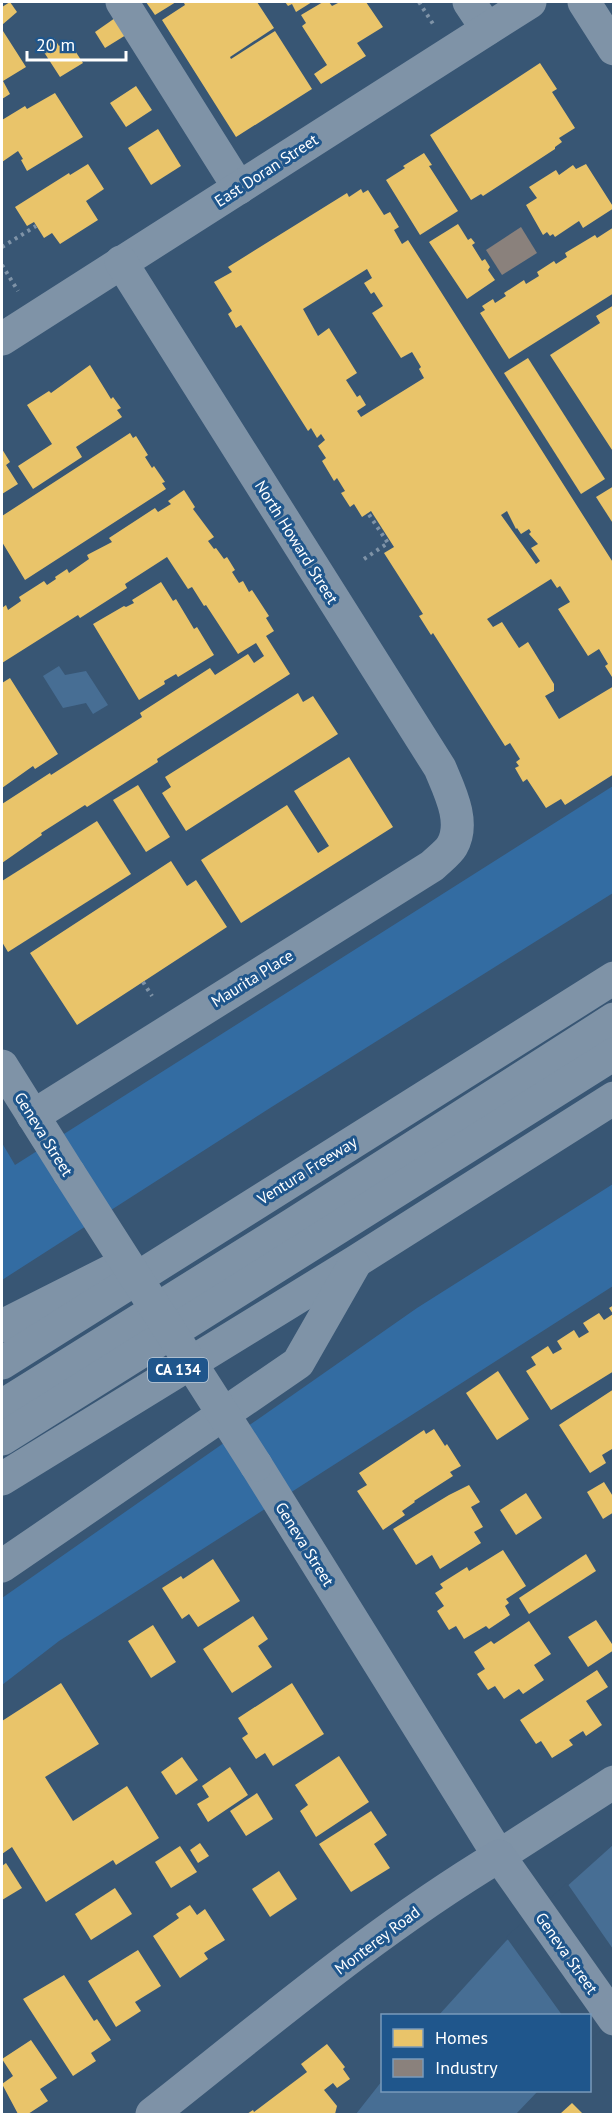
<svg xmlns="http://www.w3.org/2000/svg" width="615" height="2116" font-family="'PT Sans',sans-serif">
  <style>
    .green { fill: #336ca2 }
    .water { fill: #476e94 }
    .pier { fill: #385674 }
    .homes { fill: #e9c46a; fill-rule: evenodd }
    .industry { fill: #8a817c }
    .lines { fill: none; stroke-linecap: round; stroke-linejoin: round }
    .path { stroke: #7f93a7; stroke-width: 4; stroke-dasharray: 3 4.5; stroke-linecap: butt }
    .minor { stroke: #7f93a7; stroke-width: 33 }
    .major { stroke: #7e92a7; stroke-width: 33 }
    .highway { stroke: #7f93a7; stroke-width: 33 }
    .minor-bridge { stroke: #7f93a7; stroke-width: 33 }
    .labels { text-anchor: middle; stroke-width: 6; stroke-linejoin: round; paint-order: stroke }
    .shield { fill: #1f568c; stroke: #bcccdc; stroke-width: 1.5 }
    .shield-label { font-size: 15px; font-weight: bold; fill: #fff }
    .street-label { font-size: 16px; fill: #fff; stroke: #1f568c }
  </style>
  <rect width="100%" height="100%" fill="#385674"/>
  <g class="green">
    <path d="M613 786V893L270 1108 2 1280V1143L15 1165Z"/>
    <path d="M613 1184V1286L59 1641 2 1685V1598L417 1308Z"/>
  </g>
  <g class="water">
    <path d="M59 666 65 675 86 671 108 705 93 714 86 703 63 708 43 676Z"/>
    <path d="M613 1845V2015L438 2016 506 1941Z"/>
    <path d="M382 2081V2090L538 2091 516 2114H356Z"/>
  </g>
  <path class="pier" d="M567 1883 613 1949 614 2019 590 2040V2016L562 2015 506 1937Z"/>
  <g class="homes">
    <path d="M10 2 17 12 2 25V7Z"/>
    <path d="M146 2H176L155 15Z"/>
    <path d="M186 2H257L274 28 230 57 231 59 275 31 312 89 236 137 162 20 185 5 184 3Z"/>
    <path d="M285 2H312L296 12 292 4 288 6Z"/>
    <path d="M323 2H329L332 6 340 2H366L383 27 357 43 366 56 321 84 314 74 327 65 302 26 306 23 301 15Z"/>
    <path d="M115 18 126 35 105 48 95 32Z"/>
    <path d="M3 31 26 67 3 81 10 94 2 99V32Z"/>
    <path d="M54 38 59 46 68 40 83 63 60 77 40 46Z"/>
    <path d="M540 63 557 89 552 92 575 128 559 138 562 142 555 147V149L483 196 481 194 471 200 430 135Z"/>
    <path d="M136 86 152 110 126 127 110 103Z"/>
    <path d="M55 93 83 137 27 171 21 160 23 159 18 151 2 162V120L25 106 27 109Z"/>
    <path d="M158 129 181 166 151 185 128 148Z"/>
    <path d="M424 153 432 165 429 166 458 211 420 235 386 180 405 168 403 166Z"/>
    <path d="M88 164 104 189 86 201 98 220 60 244 52 233 44 238 34 222 27 226 15 207 69 173 70 175Z"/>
    <path d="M586 164 614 208 583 228 579 221 555 237 553 234 550 236 547 232 543 235 526 205 537 198 529 187 556 170 559 175 573 165 576 169Z"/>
    <path d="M361 189 363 193 368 190 384 215 390 212 399 227 394 230 402 244 408 240 614 564V676L612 677 605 666 608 664 599 649 588 656 558 609 570 602 560 586 557 588 551 579 487 619 493 627 502 622 519 648 528 642 554 684V691L545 696 559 719 614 686V774L565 805 561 799 546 808 527 779 523 782 515 768 519 766 516 762 520 759 510 743 505 746 433 633 431 635 419 616 423 614 384 553 394 547 371 511 362 517 354 504 350 507 341 493 345 491 337 478 334 481 322 461 326 458 318 446 325 440 321 434 317 438 311 428 308 431 241 325 236 328 228 314 232 311 214 282 232 272 228 267 347 193 349 197ZM367 269 372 278 364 283 371 294 374 292 383 306 372 313 401 358 412 352 421 367 419 369 424 378 361 417 357 411 366 405 360 395 357 397 346 380 357 373 329 328 318 336 303 309ZM507 511 516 529 517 528 521 534 529 529 531 532 529 534 538 544 531 548 540 561 536 564 501 515Z"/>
    <path d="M458 224 468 240 471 238 475 243 472 245 482 261 485 259 490 267 488 270 495 280 467 299 429 242Z"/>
    <path d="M614 227V293L509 359 480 313 485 310 482 306 493 299 495 303 506 296 504 293 524 280 526 284 539 276 537 272 554 261 556 264 567 257 565 253 595 235 597 238Z"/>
    <path d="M614 305V453L550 355 600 323 596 316Z"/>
    <path d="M528 358 605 479 581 494 504 373Z"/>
    <path d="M90 365 111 399 113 397 121 408 117 410 122 417 76 447 82 457 33 489 18 466 52 444 27 405 49 391 51 393Z"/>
    <path d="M130 433 133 438 136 436 148 455 145 457 152 468 154 466 165 482 162 483 166 489 25 580 2 542V516Z"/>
    <path d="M2 449 10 462 6 465 18 484 2 494Z"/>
    <path d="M614 486V525L596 497Z"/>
    <path d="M184 490 195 507 193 509 214 537 208 541 214 549 216 548 224 559 227 557 235 570 232 572 239 583 243 581 249 592 252 590 269 616 266 618 274 631 266 636 290 674 157 759 158 762 87 807 85 805 41 833 42 835 2 863V804L50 773 51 775 142 717 140 713 210 668 215 675 248 654 254 663 264 656 256 643 238 654 206 605 204 606 192 587 188 589 167 557 125 584 127 588 80 618 78 615 2 663V608L6 605 8 610 21 601 19 597 44 581 47 585 56 579 55 577 67 569 69 573 89 559 87 555 112 542 109 538 155 508 158 512 171 504 168 501Z"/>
    <path d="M161 582 173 601 176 599 194 629 197 627 214 655 178 677 176 674 164 681 165 684 139 700 93 624 124 606 126 607 134 603 132 600Z"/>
    <path d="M10 678 58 754 35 769 33 766 2 788V683Z"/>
    <path d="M298 693 303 702 313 696 338 734 186 831 162 793 171 787 165 777Z"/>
    <path d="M349 757 393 827 241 923 201 860 287 805 318 853 329 846 294 791Z"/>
    <path d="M138 785 170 837 146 852 113 800Z"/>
    <path d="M97 821 131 874 8 952 2 942V881Z"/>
    <path d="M171 861 187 886 196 880 227 927 77 1025 30 953Z"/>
    <path d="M614 1305V1371L551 1410 526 1371 536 1365 531 1357 548 1346 553 1354 562 1349 557 1341 574 1330 579 1338 589 1332 583 1323 599 1313 604 1320 613 1314 609 1308Z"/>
    <path d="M498 1371 529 1419 497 1440 466 1393Z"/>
    <path d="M614 1389V1451L612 1449 602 1455 606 1463 590 1473 559 1425Z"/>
    <path d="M434 1429 445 1446 447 1444 461 1466 450 1472 453 1476 414 1501 415 1502 402 1511 405 1515 383 1530 357 1491 367 1485 359 1473 424 1430 426 1434Z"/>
    <path d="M604 1482 614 1498V1512L603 1519 587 1492Z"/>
    <path d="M469 1485 480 1502 471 1507 483 1527 474 1532 481 1543 440 1569 432 1555 416 1565 393 1529 449 1495Z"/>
    <path d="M526 1493 542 1518 516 1535 500 1510Z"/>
    <path d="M503 1550 526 1586 506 1599 509 1603 505 1606 510 1615 489 1629 486 1626 464 1639 456 1626 449 1630 437 1611 444 1606 435 1593 443 1588 440 1584 467 1567 469 1571Z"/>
    <path d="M586 1554 596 1571 529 1614 519 1598Z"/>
    <path d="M213 1559 240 1601 198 1627 189 1614 182 1619 162 1588 181 1576 183 1579Z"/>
    <path d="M253 1616 268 1639 258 1646 272 1667 232 1693 203 1649Z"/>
    <path d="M596 1620 614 1647V1650L588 1667 568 1637Z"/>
    <path d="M529 1621 551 1654 534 1665 544 1680 523 1694 519 1689 504 1699 495 1686 488 1690 477 1674 485 1669 474 1652 491 1641 494 1644Z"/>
    <path d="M153 1625 176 1662 151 1678 128 1641Z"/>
    <path d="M597 1670 608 1687 586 1701 602 1725 586 1736 583 1731 569 1740 573 1745 552 1758 541 1741 536 1744 520 1720Z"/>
    <path d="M61 1683 99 1744 45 1777 73 1821 127 1786 159 1838 116 1865 113 1860 46 1902 12 1847 2 1854V1721Z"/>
    <path d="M292 1683 324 1734 273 1766 265 1753 256 1759 242 1738 248 1734 238 1718Z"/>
    <path d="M339 1756 369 1802 316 1837 300 1811 308 1805 295 1785Z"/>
    <path d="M182 1757 198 1780 176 1795 161 1772Z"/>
    <path d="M230 1767 248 1795 208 1822 197 1804 209 1797 202 1786Z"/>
    <path d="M257 1793 273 1819 246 1836 230 1811Z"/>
    <path d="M371 1811 387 1835 374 1844 390 1868 351 1892 319 1844Z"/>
    <path d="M200 1843 209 1856 198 1863 190 1850Z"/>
    <path d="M180 1846 197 1872 171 1888 155 1862Z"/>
    <path d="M6 1863 22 1888 2 1900V1866Z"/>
    <path d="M279 1871 297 1899 270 1917 252 1889Z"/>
    <path d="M115 1888 132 1914 91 1940 75 1914Z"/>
    <path d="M190 1905 197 1915 205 1909 225 1940 204 1953 208 1959 180 1978 153 1936 179 1918 176 1914Z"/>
    <path d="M138 1950 161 1986 135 2002 141 2011 116 2027 88 1981Z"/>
    <path d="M64 1975 94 2021 97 2019 111 2040 91 2053 96 2061 73 2076 23 1999Z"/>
    <path d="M31 2040 57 2078 40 2089 48 2101 28 2114H18L2 2084 13 2076 2 2059Z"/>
    <path d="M327 2044 345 2067 343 2069 350 2079 337 2088 333 2083 324 2090 337 2106 335 2114H247L253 2110 254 2112 307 2072 301 2064Z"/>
    <path d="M572 2103 583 2114H560Z"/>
  </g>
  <path class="industry" d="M521 227 537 253 502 275 486 250Z"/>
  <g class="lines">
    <g class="path">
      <path d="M419 2 433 24"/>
      <path d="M2 247 36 226"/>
      <path d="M2 265 18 291"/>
      <path d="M364 559 388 543 368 513"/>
      <path d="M143 982 152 996"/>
    </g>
    <g class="minor">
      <path d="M122 2 239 188"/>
      <path d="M469 2 487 29"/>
      <path d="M584 2 614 49"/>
      <path d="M2 339 530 2"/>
      <path d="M2 1066 69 1173"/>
      <path d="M33 1116 432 866C438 860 448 853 452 846 466 822 449 790 440 768L121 262"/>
      <path d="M256 1465 499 1856 614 1782"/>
    </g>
    <path class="major" d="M152 2114C265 2025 376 1930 499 1856L614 2019"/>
    <g class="highway">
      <path d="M2 1326 119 1267"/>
      <path d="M2 1363 614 978"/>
      <path d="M2 1406 295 1223 614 1019"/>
      <path d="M2 1439 614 1054"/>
      <path d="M2 1479 355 1262 614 1098"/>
      <path d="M2 1566 298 1363 354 1265"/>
    </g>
    <path class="minor-bridge" d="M69 1173 256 1465"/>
  </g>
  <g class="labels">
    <rect class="shield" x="148" y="1358" width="60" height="24" rx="4.5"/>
    <g class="shield-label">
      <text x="178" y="1375">CA 134</text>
    </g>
    <g class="street-label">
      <text transform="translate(266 170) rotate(-33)" y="6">East Doran Street</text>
      <text transform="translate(297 542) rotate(58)" y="6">North Howard Street</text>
      <text transform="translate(252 978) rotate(-32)" y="6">Maurita Place</text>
      <text transform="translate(44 1134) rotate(58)" y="6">Geneva Street</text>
      <text transform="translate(307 1170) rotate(-32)" y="6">Ventura Freeway</text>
      <text transform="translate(305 1544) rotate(58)" y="6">Geneva Street</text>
      <text transform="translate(377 1940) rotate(-37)" y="6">Monterey Road</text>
      <text transform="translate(567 1953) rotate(55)" y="6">Geneva Street</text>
    </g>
  </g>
  <rect width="615" height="2116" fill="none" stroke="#ffffff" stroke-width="6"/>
  <rect x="381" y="2014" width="210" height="78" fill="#1f568c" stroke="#799aba" stroke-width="1.5"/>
  <rect x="393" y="2029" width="30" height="18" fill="#e9c46a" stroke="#799aba" stroke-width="1.5"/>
  <text x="435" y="2044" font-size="18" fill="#ffffff">Homes</text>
  <rect x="393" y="2059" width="30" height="18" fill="#8a817c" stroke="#799aba" stroke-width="1.5"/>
  <text x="435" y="2074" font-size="18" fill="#ffffff">Industry</text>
  <path d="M27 51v9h99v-9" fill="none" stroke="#ffffff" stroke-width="3"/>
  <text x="36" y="51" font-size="18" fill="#ffffff" stroke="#1f568c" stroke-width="4.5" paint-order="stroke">20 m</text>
</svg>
